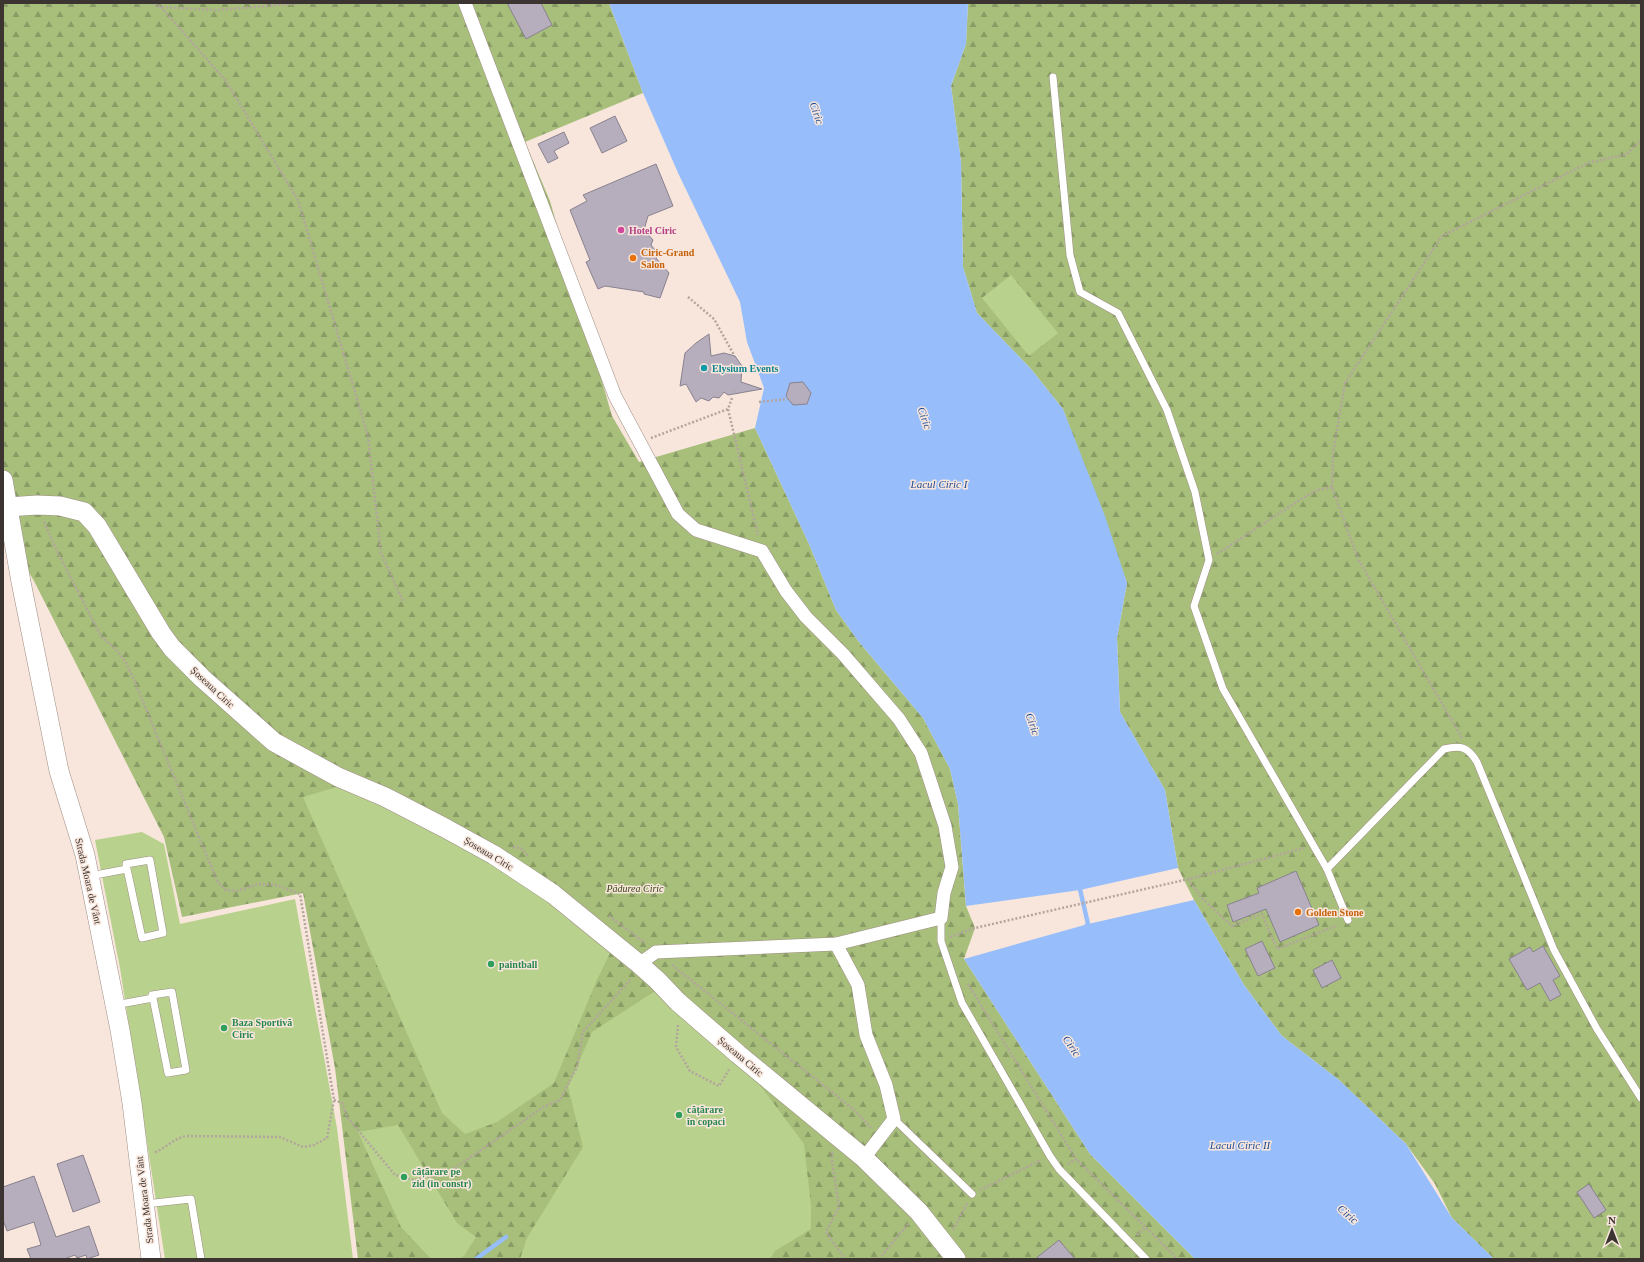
<svg xmlns="http://www.w3.org/2000/svg" width="1644" height="1262" font-family="'Times New Roman',serif">
  <style>
    .forest { fill: url(#forest-firs) }
    .pitch { fill: #b8d18d }
    .water { fill: #97befa }
    .lines { fill: none; stroke-linecap: round; stroke-linejoin: round }
    .stream { stroke: #97befa; stroke-width: 4.5 }
    .building { fill: #b7aebd; stroke: #89818f }
    .lane-casing { stroke: #9f8e85; stroke-width: 8 }
    .street-casing { stroke: #9f8e85; stroke-width: 14 }
    .secondary-casing { stroke: #9f8e85; stroke-width: 20 }
    .path { stroke: #b3a59d; stroke-width: 2.5; stroke-dasharray: 2 2; stroke-linecap: butt }
    .lane { stroke: #fff; stroke-width: 7 }
    .street { stroke: #fff; stroke-width: 13 }
    .secondary { stroke: #fff; stroke-width: 19 }
    .hotel-dot { fill: #d1479c; stroke: #f8e6dc; stroke-width: 1.5 }
    .food-dot { fill: #e8710a; stroke: #f8e6dc; stroke-width: 1.5 }
    .culture-dot { fill: #0f9aa8; stroke: #f8e6dc; stroke-width: 1.5 }
    .leisure-dot { fill: #2e9e5b; stroke: #f8e6dc; stroke-width: 1.5 }
    .labels { text-anchor: middle; stroke-width: 3; stroke-linejoin: round; paint-order: stroke }
    .hotel-label { font-size: 10px; font-weight: bold; fill: #b23c85; stroke: #f8e6dc; text-anchor: start }
    .food-label { font-size: 10px; font-weight: bold; fill: #c56008; stroke: #f8e6dc; text-anchor: start }
    .culture-label { font-size: 10px; font-weight: bold; fill: #0d838f; stroke: #f8e6dc; text-anchor: start }
    .street-label { font-size: 10px; fill: #3b3430; stroke: #f8e6dc }
    .park-label { font-size: 10px; font-style: italic; fill: #354413; stroke: #f8e6dc }
    .leisure-label { font-size: 10px; font-weight: bold; fill: #27864d; stroke: #f8e6dc; text-anchor: start }
    .water-label { font-size: 11px; font-style: italic; fill: #1e4c92; stroke: #f8e6dc }
  </style>
  <defs>
    <pattern id="forest-firs" width="22" height="20" patternUnits="userSpaceOnUse"><rect width="22" height="20" fill="#a7bf7b"/><path d="M5 1l3.5 6h-7zM16 11l3.5 6h-7z" fill="#899c65"/></pattern>
  </defs>
  <rect width="100%" height="100%" fill="#f8e6dc"/>
  <g class="forest">
    <path d="M3 3H609L643 93 525 142 550 201 612 416 639 462 755 428 809 544 836 610 859 642 923 718 950 769 958 804 966 906 975 928 964 959 1090 1154 1195 1259H358L335 1068 303 893 182 917 164 837 34 581 3 527Z"/>
    <path d="M968 3H1641V1259H1494L1452 1218 1435 1184 1406 1144 1339 1080 1282 1036 1244 985 1194 900 1178 868 1165 790 1120 712 1117 638 1127 583 1063 409 1031 369 977 313 963 267 961 162 951 86 966 44Z"/>
  </g>
  <g class="pitch">
    <path d="M1011 275 1058 333 1029 356 982 298Z"/>
    <path d="M337 787 384 802 574 907 616 941 596 982 554 1083 497 1122 465 1134 442 1113 303 797Z"/>
    <path d="M142 832 164 844 180 924 295 899 337 1128 353 1259H165L120 968 95 840Z"/>
    <path d="M666 984 751 1073 804 1144 811 1206V1229L775 1251 770 1259H520L527 1238 583 1147 568 1087 592 1032Z"/>
    <path d="M398 1125 457 1223 476 1237 464 1256 457 1259H431L401 1227 358 1132Z"/>
  </g>
  <g class="water">
    <path d="M609 3H968L966 44 951 86 961 162 963 267 977 313 1031 369 1063 409 1105 516 1127 583 1117 638 1120 712 1165 790 1178 868 1080 890 966 906 958 804 950 769 923 718 859 642 836 610 809 544 755 428 764 388 747 342 740 302 679 175 643 93Z"/>
    <path d="M1194 900 1244 985 1282 1036 1339 1080 1406 1144 1452 1218 1494 1259H1195L1090 1154 964 959 1088 924Z"/>
  </g>
  <g class="lines">
    <g class="stream">
      <path d="M1079 885 1088 924 1084 929"/>
      <path d="M476 1259 506 1237"/>
    </g>
  </g>
  <g class="building">
    <path d="M507 3H541L552 25 526 39Z"/>
    <path d="M615 116 627 141 602 153 590 128Z"/>
    <path d="M564 132 569 143 554 151 558 158 548 163 538 144Z"/>
    <path d="M656 164 673 206 648 216 644 230 653 240 651 245 659 255 656 258 669 273 660 298 644 294V292L605 286 598 289 586 262 590 260 570 210 587 201 583 195Z"/>
    <path d="M709 334 711 356 724 353 735 356 742 366 741 382 762 389 728 395 724 392 719 398 713 397 709 401 701 398 696 402 686 384 680 386 685 353 696 343Z"/>
    <path d="M803 382 811 393 807 404 793 405 786 396 790 383Z"/>
    <path d="M1296 871 1319 925 1280 942 1266 909 1233 922 1227 905 1259 893 1257 888Z"/>
    <path d="M1262 941 1275 968 1258 976 1245 949Z"/>
    <path d="M1543 946 1560 976 1553 980 1561 995 1550 1001 1540 983 1527 990 1509 959 1530 947 1533 952Z"/>
    <path d="M1332 960 1341 978 1322 988 1313 970Z"/>
    <path d="M83 1155 100 1202 73 1212 57 1164Z"/>
    <path d="M34 1176 56 1237 89 1226 99 1255 87 1259 86 1255 77 1258 75 1255 64 1259H31L27 1249 41 1245 34 1222 7 1231 3 1220V1187Z"/>
    <path d="M1589 1184 1606 1210 1594 1218 1577 1192Z"/>
    <path d="M1059 1240 1075 1259H1035Z"/>
  </g>
  <g class="lines">
    <g class="lane-casing">
      <g id="lane">
        <path d="M1053 77 1070 255 1080 292 1118 313 1167 410 1195 492 1209 560 1194 606 1223 689 1327 869"/>
        <path d="M90 876 127 869 142 938 163 933 150 860 126 864 127 869"/>
        <path d="M941 918V941L962 1003 1050 1156 1059 1169 1146 1259"/>
        <path d="M1348 920 1327 869 1444 749C1461 745 1468 747 1477 762L1554 950 1597 1029 1641 1098"/>
        <path d="M115 1005 153 998 168 1073 186 1070 172 992 152 995 153 998"/>
        <path d="M894 1119 972 1194"/>
        <path d="M145 1204 191 1199 201 1259"/>
      </g>
    </g>
    <g class="street-casing">
      <g id="street">
        <path d="M465 3 615 396 678 514 696 530 762 551 786 591 806 617 843 654 899 719 921 753 945 826 952 867 944 893 941 918 836 944 656 952 639 964"/>
        <path d="M836 944 858 985 866 1035 886 1085 894 1119 864 1158"/>
      </g>
    </g>
    <g class="secondary-casing">
      <g id="secondary">
        <path d="M3 480 21 582 59 771 85 855 120 1030 132 1103 151 1259"/>
        <path d="M7 507 37 505 60 506 84 512 97 526 161 633 172 648 202 678 274 742 338 777 385 797 445 828 494 855 553 894 639 964 657 980 678 1002 738 1054 864 1158 919 1212 956 1259"/>
      </g>
    </g>
    <g class="path">
      <path d="M151 3 161 7 216 10 305 3"/>
      <path d="M161 7 226 81 298 200 368 436 381 553 403 601"/>
      <path d="M688 297 714 319 734 355"/>
      <path d="M741 374V369"/>
      <path d="M734 391V390"/>
      <path d="M732 398 728 409 758 535"/>
      <path d="M759 402 788 399"/>
      <path d="M651 438 728 409"/>
      <path d="M44 522 58 553 102 638C118 649 124 658 132 675L218 883 226 890 237 891 259 884 276 885 300 894 334 1100 327 1138 314 1145 303 1147 280 1137 187 1136C173 1138 166 1149 153 1153"/>
      <path d="M1217 554 1301 499 1318 490 1332 487"/>
      <path d="M1462 738 1358 559 1332 487 1333 453 1345 383 1442 236 1588 163 1627 154 1641 140"/>
      <path d="M513 847 521 848 528 856"/>
      <path d="M1188 879 1201 897 1232 926 1262 914 1277 949 1338 925"/>
      <path d="M609 916 645 943"/>
      <path d="M950 937 975 928 1193 878 1304 848"/>
      <path d="M672 965 853 1109 871 1128"/>
      <path d="M968 984 1076 1159 1178 1259"/>
      <path d="M678 1025 676 1047 690 1071 719 1086 730 1068"/>
      <path d="M334 1100 342 1103 347 1117 395 1175 414 1180 449 1172 545 1106 560 1100 577 1067 583 1032 631 979"/>
      <path d="M832 1152V1161L839 1207 826 1232 845 1259"/>
      <path d="M1068 1164 1076 1159"/>
      <path d="M980 1190 1041 1160"/>
      <path d="M953 1230 968 1202"/>
      <path d="M1137 1235 1146 1227"/>
      <path d="M879 1259 908 1224"/>
    </g>
    <use href="#lane" class="lane"/>
    <use href="#street" class="street"/>
    <use href="#secondary" class="secondary"/>
  </g>
  <circle class="hotel-dot" cx="621" cy="230" r="4"/>
  <g class="food-dot">
    <circle cx="633" cy="258" r="4"/>
    <circle cx="1298" cy="912" r="4"/>
  </g>
  <circle class="culture-dot" cx="704" cy="368" r="4"/>
  <g class="leisure-dot">
    <circle cx="491" cy="964" r="4"/>
    <circle cx="224" cy="1028" r="4"/>
    <circle cx="679" cy="1115" r="4"/>
    <circle cx="404" cy="1177" r="4"/>
  </g>
  <g class="labels">
    <g class="hotel-label">
      <text x="629" y="234">Hotel Ciric</text>
    </g>
    <g class="food-label">
      <text x="641" y="256">Ciric-Grand<tspan x="641" dy="12">Salon</tspan></text>
      <text x="1306" y="916">Golden Stone</text>
    </g>
    <g class="culture-label">
      <text x="712" y="372">Elysium Events</text>
    </g>
    <g class="street-label">
      <text transform="translate(213 687) rotate(43)" y="4">Șoseaua Ciric</text>
      <text transform="translate(489 853) rotate(31)" y="4">Șoseaua Ciric</text>
      <text transform="translate(89 881) rotate(77)" y="4">Strada Moara de Vânt</text>
      <text transform="translate(741 1056) rotate(40)" y="4">Șoseaua Ciric</text>
      <text transform="translate(144 1200) rotate(-97)" y="4">Strada Moara de Vânt</text>
    </g>
    <g class="park-label">
      <text x="635" y="892">Pădurea Ciric</text>
    </g>
    <g class="leisure-label">
      <text x="499" y="968">paintball</text>
      <text x="232" y="1026">Baza Sportivă<tspan x="232" dy="12">Ciric</tspan></text>
      <text x="687" y="1113">cățărare<tspan x="687" dy="12">în copaci</tspan></text>
      <text x="412" y="1175">cățărare pe<tspan x="412" dy="12">zid (in constr)</tspan></text>
    </g>
    <g class="water-label">
      <text transform="translate(817 113) rotate(71)" y="4">Ciric</text>
      <text transform="translate(925 418) rotate(71)" y="4">Ciric</text>
      <text x="939" y="488">Lacul Ciric I</text>
      <text transform="translate(1033 724) rotate(71)" y="4">Ciric</text>
      <text transform="translate(1072 1046) rotate(56)" y="4">Ciric</text>
      <text x="1240" y="1149">Lacul Ciric II</text>
      <text transform="translate(1348 1214) rotate(41)" y="4">Ciric</text>
    </g>
  </g>
  <rect width="1644" height="1262" fill="none" stroke="#3b3430" stroke-width="8"/>
  <g transform="translate(1612 1230)" stroke="#f8e6dc" stroke-width="3" paint-order="stroke">
  <path d="M0-3L7 15L0 10L-7 15Z" fill="#3b3430"/>
  <text y="-6" font-size="11" font-weight="bold" text-anchor="middle" fill="#3b3430">N</text>
  </g>
</svg>
